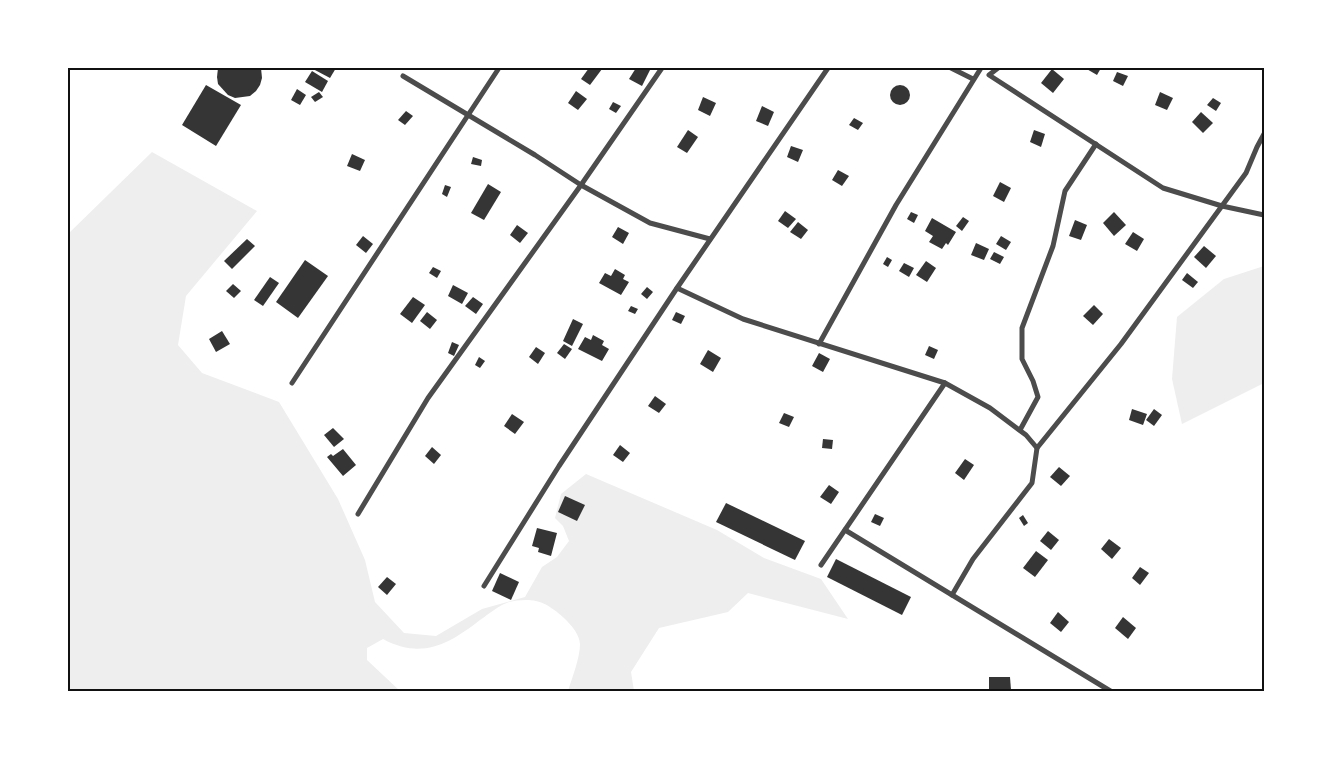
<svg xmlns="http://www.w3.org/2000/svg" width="1332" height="759" font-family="Bitter,serif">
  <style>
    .green { fill: #eee }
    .building { fill: #353535 }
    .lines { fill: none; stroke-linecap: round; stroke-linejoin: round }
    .minor { stroke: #4c4c4c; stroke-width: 5 }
    .neatline { fill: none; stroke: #111; stroke-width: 2 }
  </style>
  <rect width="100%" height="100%" fill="#fff"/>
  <g class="green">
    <path d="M152 152 257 211 186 296 178 345 202 373 279 402 338 499 365 560 375 602 404 633 436 636 482 609 525 597 542 567 557 557 569 541 563 526 555 518 561 494 586 474 717 530 764 558 821 579 848 619 748 593 728 612 659 628 631 672 634 691H568C572 678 580 658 580 644 580 628 550 603 536 601 528 599 517 600 509 602 499 605 489 614 480 620 449 644 422 660 383 639L367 648V660L400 691 68 692V234Z"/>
    <path d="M1264 266V383L1182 424 1172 379 1177 317 1224 279Z"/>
  </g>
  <g class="building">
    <path d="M218 68H261L262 78 260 85 256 91 250 96 235 98 228 95 218 84 217 77Z"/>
    <path d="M314 68H336L330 78 313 69Z"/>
    <path d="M589 68H599L602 69 590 85 581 79Z"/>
    <path d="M636 68H651L642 86 629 79Z"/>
    <path d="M1085 68H1101L1097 75Z"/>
    <path d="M1052 69 1064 79 1053 93 1041 83Z"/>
    <path d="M312 71 328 81 322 92 305 82Z"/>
    <path d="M1117 72 1128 76 1123 86 1113 81Z"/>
    <path d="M206 85 241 105 216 146 182 125Z"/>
    <circle cx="900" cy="95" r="10"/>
    <path d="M297 89 306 95 300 105 291 100Z"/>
    <path d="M576 91 587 99 578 110 568 103Z"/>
    <path d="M319 92 323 97 315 102 311 97Z"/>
    <path d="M1160 92 1173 98 1167 110 1155 105Z"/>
    <path d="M703 97 716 103 710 116 698 110Z"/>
    <path d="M1213 98 1221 103 1216 111 1207 105Z"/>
    <path d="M613 102 621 106 616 113 609 109Z"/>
    <path d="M762 106 774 112 768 126 756 121Z"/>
    <path d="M406 111 413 116 405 125 398 120Z"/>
    <path d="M1201 112 1213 123 1203 133 1192 122Z"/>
    <path d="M854 118 863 123 858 130 849 125Z"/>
    <path d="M688 130 698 137 687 153 677 147Z"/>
    <path d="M1034 130 1045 134 1041 147 1030 142Z"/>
    <path d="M791 146 803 150 798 162 787 157Z"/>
    <path d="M352 154 365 160 360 171 347 166Z"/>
    <path d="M473 157 482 160 481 166 471 164Z"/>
    <path d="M838 170 849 176 842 186 832 180Z"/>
    <path d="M1000 182 1011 188 1004 202 993 196Z"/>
    <path d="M488 184 501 192 484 220 471 213Z"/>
    <path d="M445 185 451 187 447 197 442 194Z"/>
    <path d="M785 211 796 219 788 228 778 221Z"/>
    <path d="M911 212 918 215 914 223 907 219Z"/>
    <path d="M1114 212 1126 225 1114 236 1103 223Z"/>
    <path d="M963 217 969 221 962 231 956 226Z"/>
    <path d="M932 218 956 232 948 245 946 243 942 249 929 242 933 236 925 231Z"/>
    <path d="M1075 220 1087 225 1081 240 1069 236Z"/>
    <path d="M798 222 808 230 801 239 790 232Z"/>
    <path d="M517 225 528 233 520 243 510 235Z"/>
    <path d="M618 227 629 233 623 244 612 237Z"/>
    <path d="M1133 232 1144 239 1137 251 1125 244Z"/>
    <path d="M363 236 373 244 366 253 356 245Z"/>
    <path d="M1001 236 1011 242 1006 250 996 244Z"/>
    <path d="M247 239 255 246 232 269 224 261Z"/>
    <path d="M976 243 989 249 984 260 971 255Z"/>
    <path d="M1204 246 1216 256 1206 268 1194 257Z"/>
    <path d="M994 252 1004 257 1000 264 990 259Z"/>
    <path d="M887 257 892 260 888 267 883 264Z"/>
    <path d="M305 260 328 276 298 318 276 302Z"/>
    <path d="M926 261 936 268 927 282 916 275Z"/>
    <path d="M904 263 914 268 909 277 899 271Z"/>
    <path d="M433 267 441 271 437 278 429 273Z"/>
    <path d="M615 269 625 275 623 279 629 282 621 295 599 283 605 273 611 276Z"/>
    <path d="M1187 273 1198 282 1193 288 1182 280Z"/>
    <path d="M270 277 279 283 263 306 254 300Z"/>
    <path d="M233 284 241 291 234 298 226 291Z"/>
    <path d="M453 285 468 293 462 304 448 296Z"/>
    <path d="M647 287 653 292 647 299 641 294Z"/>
    <path d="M413 297 425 305 412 323 400 314Z"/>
    <path d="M473 297 483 304 476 314 465 306Z"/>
    <path d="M1094 305 1103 314 1093 325 1083 316Z"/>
    <path d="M631 306 638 309 635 314 628 311Z"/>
    <path d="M427 312 437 320 430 329 420 321Z"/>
    <path d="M676 312 685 316 681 324 672 320Z"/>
    <path d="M573 319 583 324 572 346 563 341Z"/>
    <path d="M222 331 230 344 216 352 209 339Z"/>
    <path d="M593 335 604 341 602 345 609 349 602 361 578 349 585 337 591 340Z"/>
    <path d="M452 342 459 345 454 356 448 353Z"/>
    <path d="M564 344 572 349 565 359 557 353Z"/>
    <path d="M929 346 938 350 934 359 925 355Z"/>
    <path d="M536 347 545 353 538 364 529 357Z"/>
    <path d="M708 350 721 358 713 372 700 364Z"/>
    <path d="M819 353 830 359 823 372 812 366Z"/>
    <path d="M479 357 485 361 480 368 475 365Z"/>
    <path d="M655 396 666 404 659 413 648 406Z"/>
    <path d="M1132 409 1147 414 1143 425 1129 420Z"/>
    <path d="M1154 409 1162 415 1154 426 1146 420Z"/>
    <path d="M784 413 794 417 789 427 779 423Z"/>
    <path d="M512 414 524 422 515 434 504 426Z"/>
    <path d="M333 428 344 439 334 447 324 435Z"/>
    <path d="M823 439 833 440 832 449 822 448Z"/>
    <path d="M620 445 630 453 623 462 613 455Z"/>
    <path d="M432 447 441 455 434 464 425 456Z"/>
    <path d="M343 449 356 465 343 476 327 457 331 454 333 456Z"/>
    <path d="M965 459 974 465 964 480 955 473Z"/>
    <path d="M1059 467 1070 476 1061 486 1050 477Z"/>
    <path d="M829 485 839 492 831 504 820 497Z"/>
    <path d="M565 496 585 505 577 521 558 512Z"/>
    <path d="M726 503 805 541 795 560 716 522Z"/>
    <path d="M875 514 884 518 880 526 871 522Z"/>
    <path d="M1023 515 1028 523 1024 526 1019 518Z"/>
    <path d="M537 528 557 533 551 556 538 552 539 548 532 546Z"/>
    <path d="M1048 531 1059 540 1051 550 1040 541Z"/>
    <path d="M1109 539 1121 548 1112 559 1101 549Z"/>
    <path d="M1036 551 1048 560 1035 577 1023 568Z"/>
    <path d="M836 559 911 597 902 615 827 577Z"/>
    <path d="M1140 567 1149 573 1140 585 1132 578Z"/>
    <path d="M500 573 519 582 511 600 492 591Z"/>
    <path d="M387 577 396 584 387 595 378 587Z"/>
    <path d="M1058 612 1069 622 1061 632 1050 623Z"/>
    <path d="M1123 617 1136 628 1128 639 1115 628Z"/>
    <path d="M989 677H1010L1011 690 989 691Z"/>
  </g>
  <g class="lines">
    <g class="minor">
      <path d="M951 68 973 79"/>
      <path d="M998 68 989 75 1163 188 1222 206 1264 215"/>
      <path d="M403 76 535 155 581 185 650 223 710 239"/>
      <path d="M677 288 743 319 945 383 990 408 1026 435 1037 448 1032 483 973 559 952 595"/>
      <path d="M819 344 896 205 981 68"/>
      <path d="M292 383 499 68"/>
      <path d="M1020 430 1038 397 1033 381 1022 359V328L1053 246 1065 191 1096 144"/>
      <path d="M1037 448 1121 344 1246 173 1257 147 1264 134"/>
      <path d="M358 514 428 398 581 185 662 68"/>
      <path d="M845 530 1112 692"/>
      <path d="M821 565 945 383"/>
      <path d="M484 586 559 466 677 288 828 68"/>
    </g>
  </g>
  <rect width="1332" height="759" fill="none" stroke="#ffffff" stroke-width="138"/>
  <rect x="69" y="69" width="1194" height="621" class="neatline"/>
</svg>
